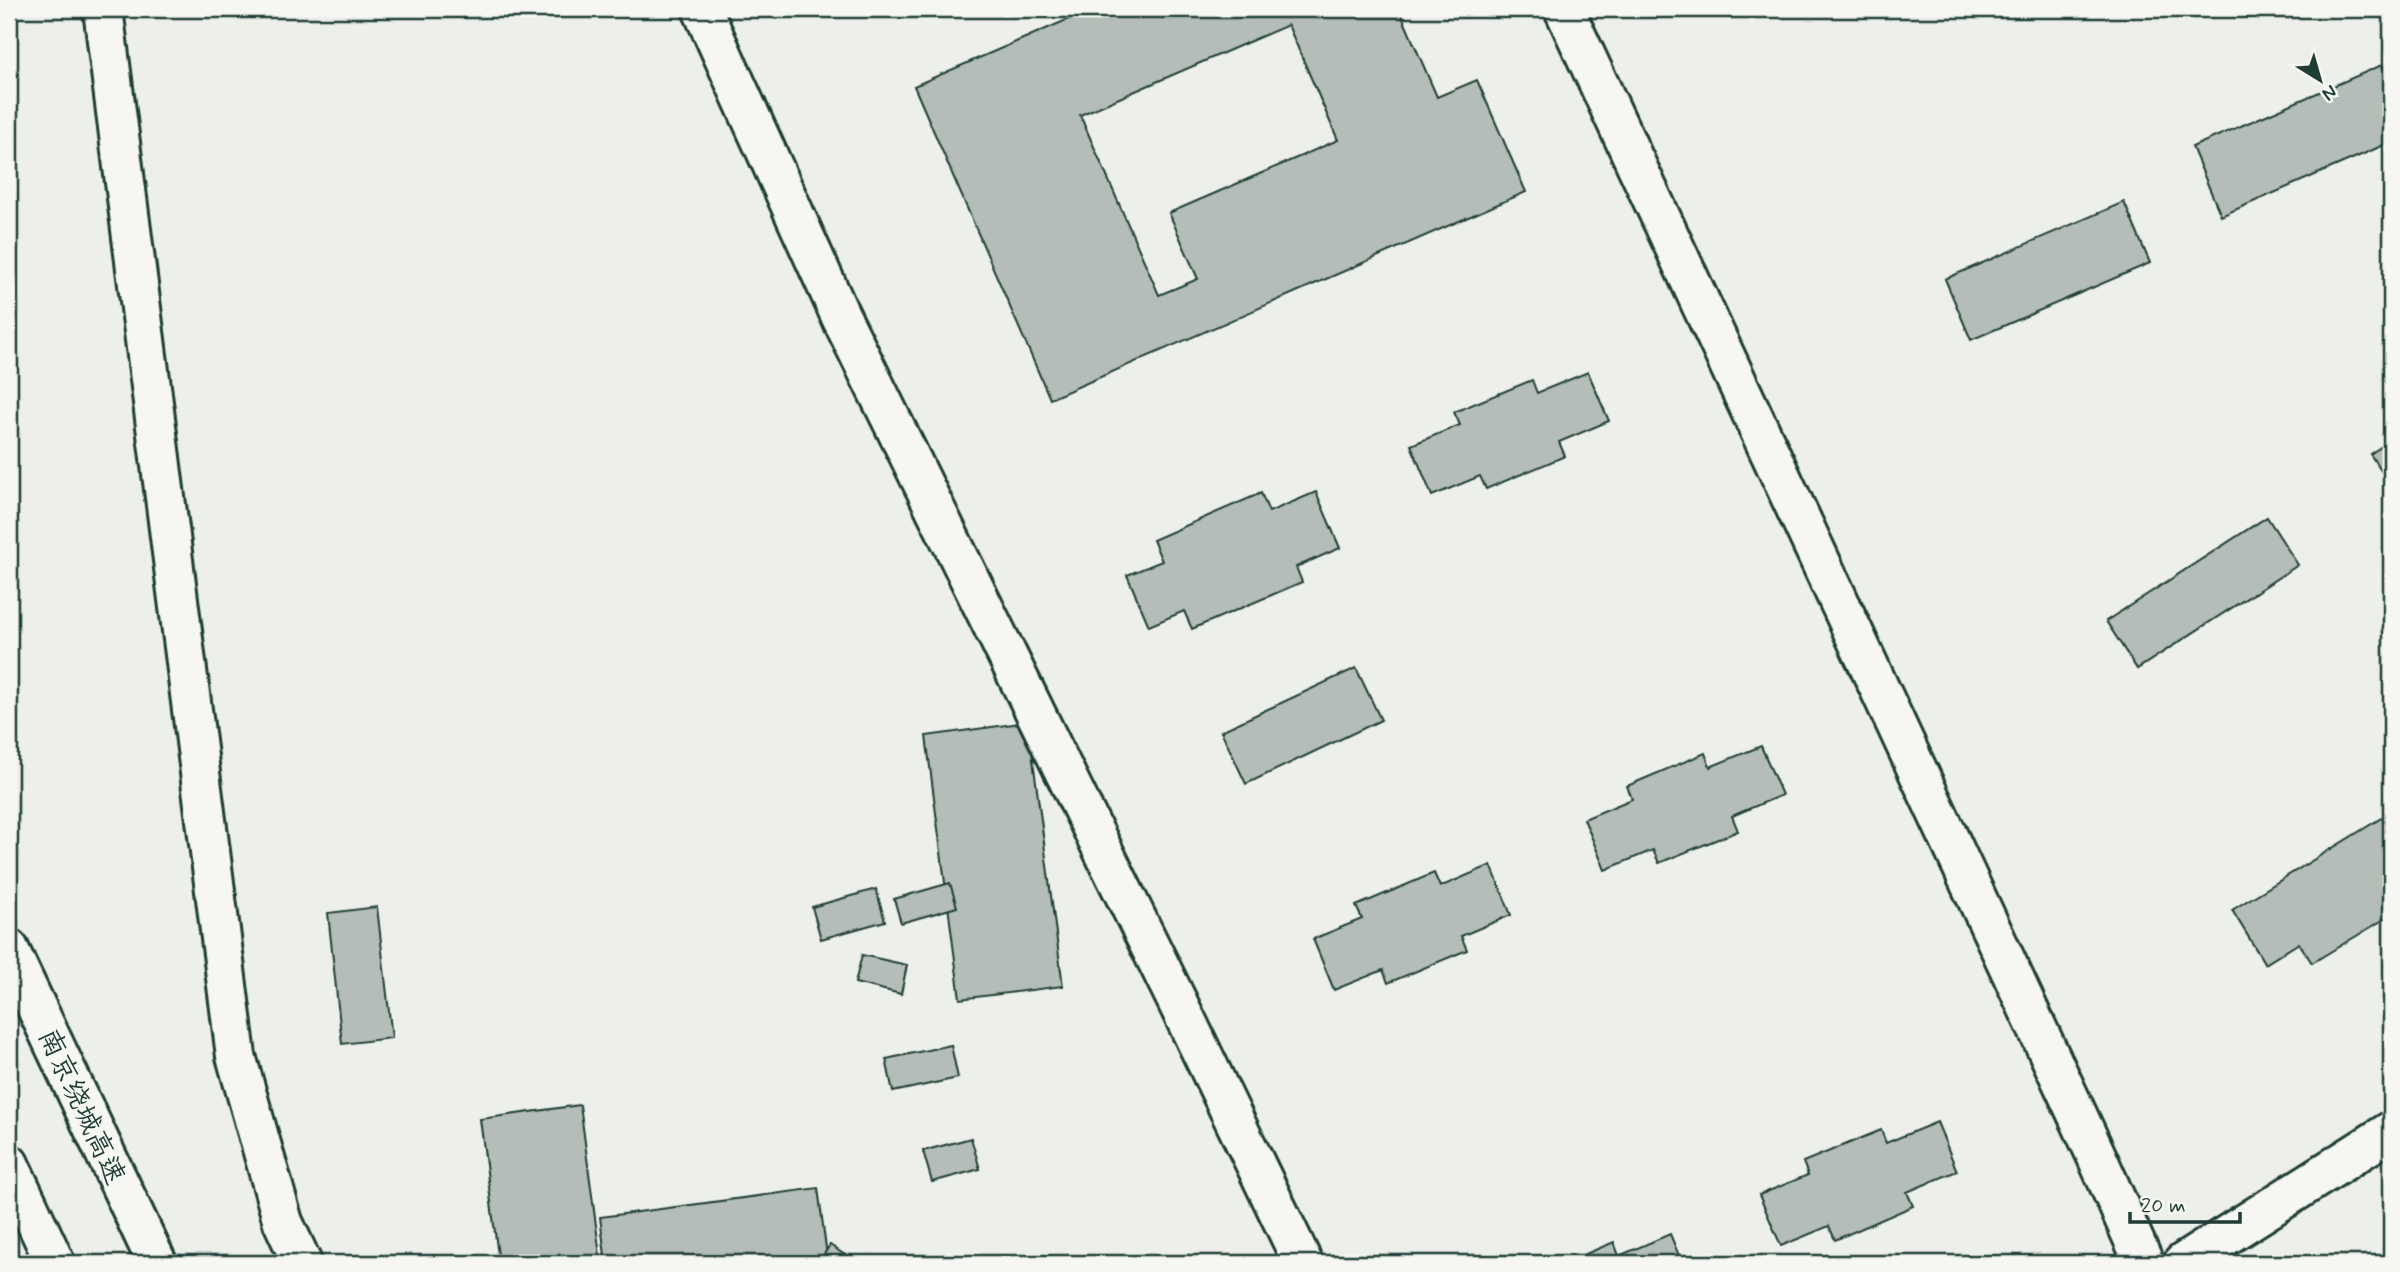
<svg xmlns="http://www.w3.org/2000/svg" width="2400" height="1272" font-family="Mynerve,'LXGW WenKai TC',sans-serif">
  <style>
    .building { fill: #b4bdb8; stroke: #1f3d34; stroke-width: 2; fill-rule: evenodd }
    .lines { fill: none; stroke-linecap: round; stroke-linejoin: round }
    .minor-casing { stroke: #1f3d34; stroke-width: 44 }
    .highway-casing { stroke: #1f3d34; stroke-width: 44 }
    .minor { stroke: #f6f6f2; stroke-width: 38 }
    .highway { stroke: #f6f6f2; stroke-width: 38 }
    .labels { text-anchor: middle; stroke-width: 5; stroke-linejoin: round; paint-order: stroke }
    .street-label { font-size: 28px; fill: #1f3d34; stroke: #f6f6f2 }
  </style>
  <rect width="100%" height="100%" fill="#edefea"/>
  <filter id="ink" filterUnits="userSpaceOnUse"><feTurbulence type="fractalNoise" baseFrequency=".0143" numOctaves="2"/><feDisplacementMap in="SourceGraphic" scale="14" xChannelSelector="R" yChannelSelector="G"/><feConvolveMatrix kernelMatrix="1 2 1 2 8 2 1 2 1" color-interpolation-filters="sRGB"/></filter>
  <g filter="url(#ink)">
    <g class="building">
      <path d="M1092 9H1399L1437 97 1477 80 1526 192 1050 399 914 86ZM1288 25 1338 140 1169 213 1198 279 1159 295 1080 115Z"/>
      <path d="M2382 65 2391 88V142L2221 216 2192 147Z"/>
      <path d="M2124 202 2150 263 1971 340 1945 279Z"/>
      <path d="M1588 372 1609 421 1559 442 1565 456 1486 489 1480 476 1432 496 1411 445 1460 425 1454 412 1532 380 1537 393Z"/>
      <path d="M2391 440V486L2370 454Z"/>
      <path d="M1316 492 1340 548 1296 567 1302 582 1192 629 1184 611 1149 626 1127 575 1162 561 1153 540 1261 493 1269 512Z"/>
      <path d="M2267 517 2298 565 2137 669 2106 621Z"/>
      <path d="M1356 668 1381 720 1246 784 1221 731Z"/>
      <path d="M1028 722 1063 986 960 999 926 736Z"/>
      <path d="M1761 746 1782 795 1732 816 1738 831 1659 863 1653 850 1605 870 1584 819 1632 799 1627 786 1705 753 1710 767Z"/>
      <path d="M2391 812V915L2312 963 2299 943 2265 964 2232 910Z"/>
      <path d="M1491 865 1511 915 1461 936 1467 950 1388 983 1383 970 1334 990 1313 939 1362 919 1356 906 1434 873 1440 887Z"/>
      <path d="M950 883 957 907 901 923 894 899Z"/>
      <path d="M876 889 885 921 821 939 812 907Z"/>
      <path d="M377 907 392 1038 342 1044 328 913Z"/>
      <path d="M862 955 907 965 901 994 855 983Z"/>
      <path d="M951 1045 958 1078 893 1092 886 1059Z"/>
      <path d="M580 1105 601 1263H499L480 1119Z"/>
      <path d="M1937 1122 1957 1171 1907 1192 1913 1206 1835 1240 1829 1226 1781 1246 1759 1195 1808 1175 1803 1162 1881 1130 1886 1143Z"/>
      <path d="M971 1138 980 1169 932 1182 923 1151Z"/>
      <path d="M818 1188 828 1263H606L600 1217Z"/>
      <path d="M1670 1234 1682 1263H1564L1614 1242 1619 1256Z"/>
      <path d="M830 1245 854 1261 853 1263H818Z"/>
    </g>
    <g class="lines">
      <g class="minor-casing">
        <g id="minor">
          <path d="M103 9 236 1056 283 1222 302 1263"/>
          <path d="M702 9 840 315 1176 999 1303 1263"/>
          <path d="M1564 9 2096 1155 2144 1263"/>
          <path d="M2183 1263 2391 1131"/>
        </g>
      </g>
      <g class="highway-casing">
        <g id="highway">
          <path d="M9 949 157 1263"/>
          <path d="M9 1164 55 1263"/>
        </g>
      </g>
      <use href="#minor" class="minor"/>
      <use href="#highway" class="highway"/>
    </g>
  </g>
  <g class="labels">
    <g class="street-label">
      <text transform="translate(83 1106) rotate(65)" y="10">南京绕城高速</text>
    </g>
  </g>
  <rect width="2400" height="1272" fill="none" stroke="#f6f6f2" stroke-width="35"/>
  <rect x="18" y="18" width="2365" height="1237" fill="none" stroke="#1f3d34" stroke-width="2.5" filter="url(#ink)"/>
  <g transform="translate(2320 80) rotate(143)" stroke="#f6f6f2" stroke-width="5" paint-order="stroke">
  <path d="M0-5L12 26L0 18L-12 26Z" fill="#1f3d34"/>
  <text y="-10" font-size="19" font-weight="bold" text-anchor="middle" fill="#1f3d34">N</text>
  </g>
  <path d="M2130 1212v10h110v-10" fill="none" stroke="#1f3d34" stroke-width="3.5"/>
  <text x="2141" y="1212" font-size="21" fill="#1f3d34" stroke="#f6f6f2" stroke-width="5" paint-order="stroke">20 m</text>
</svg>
